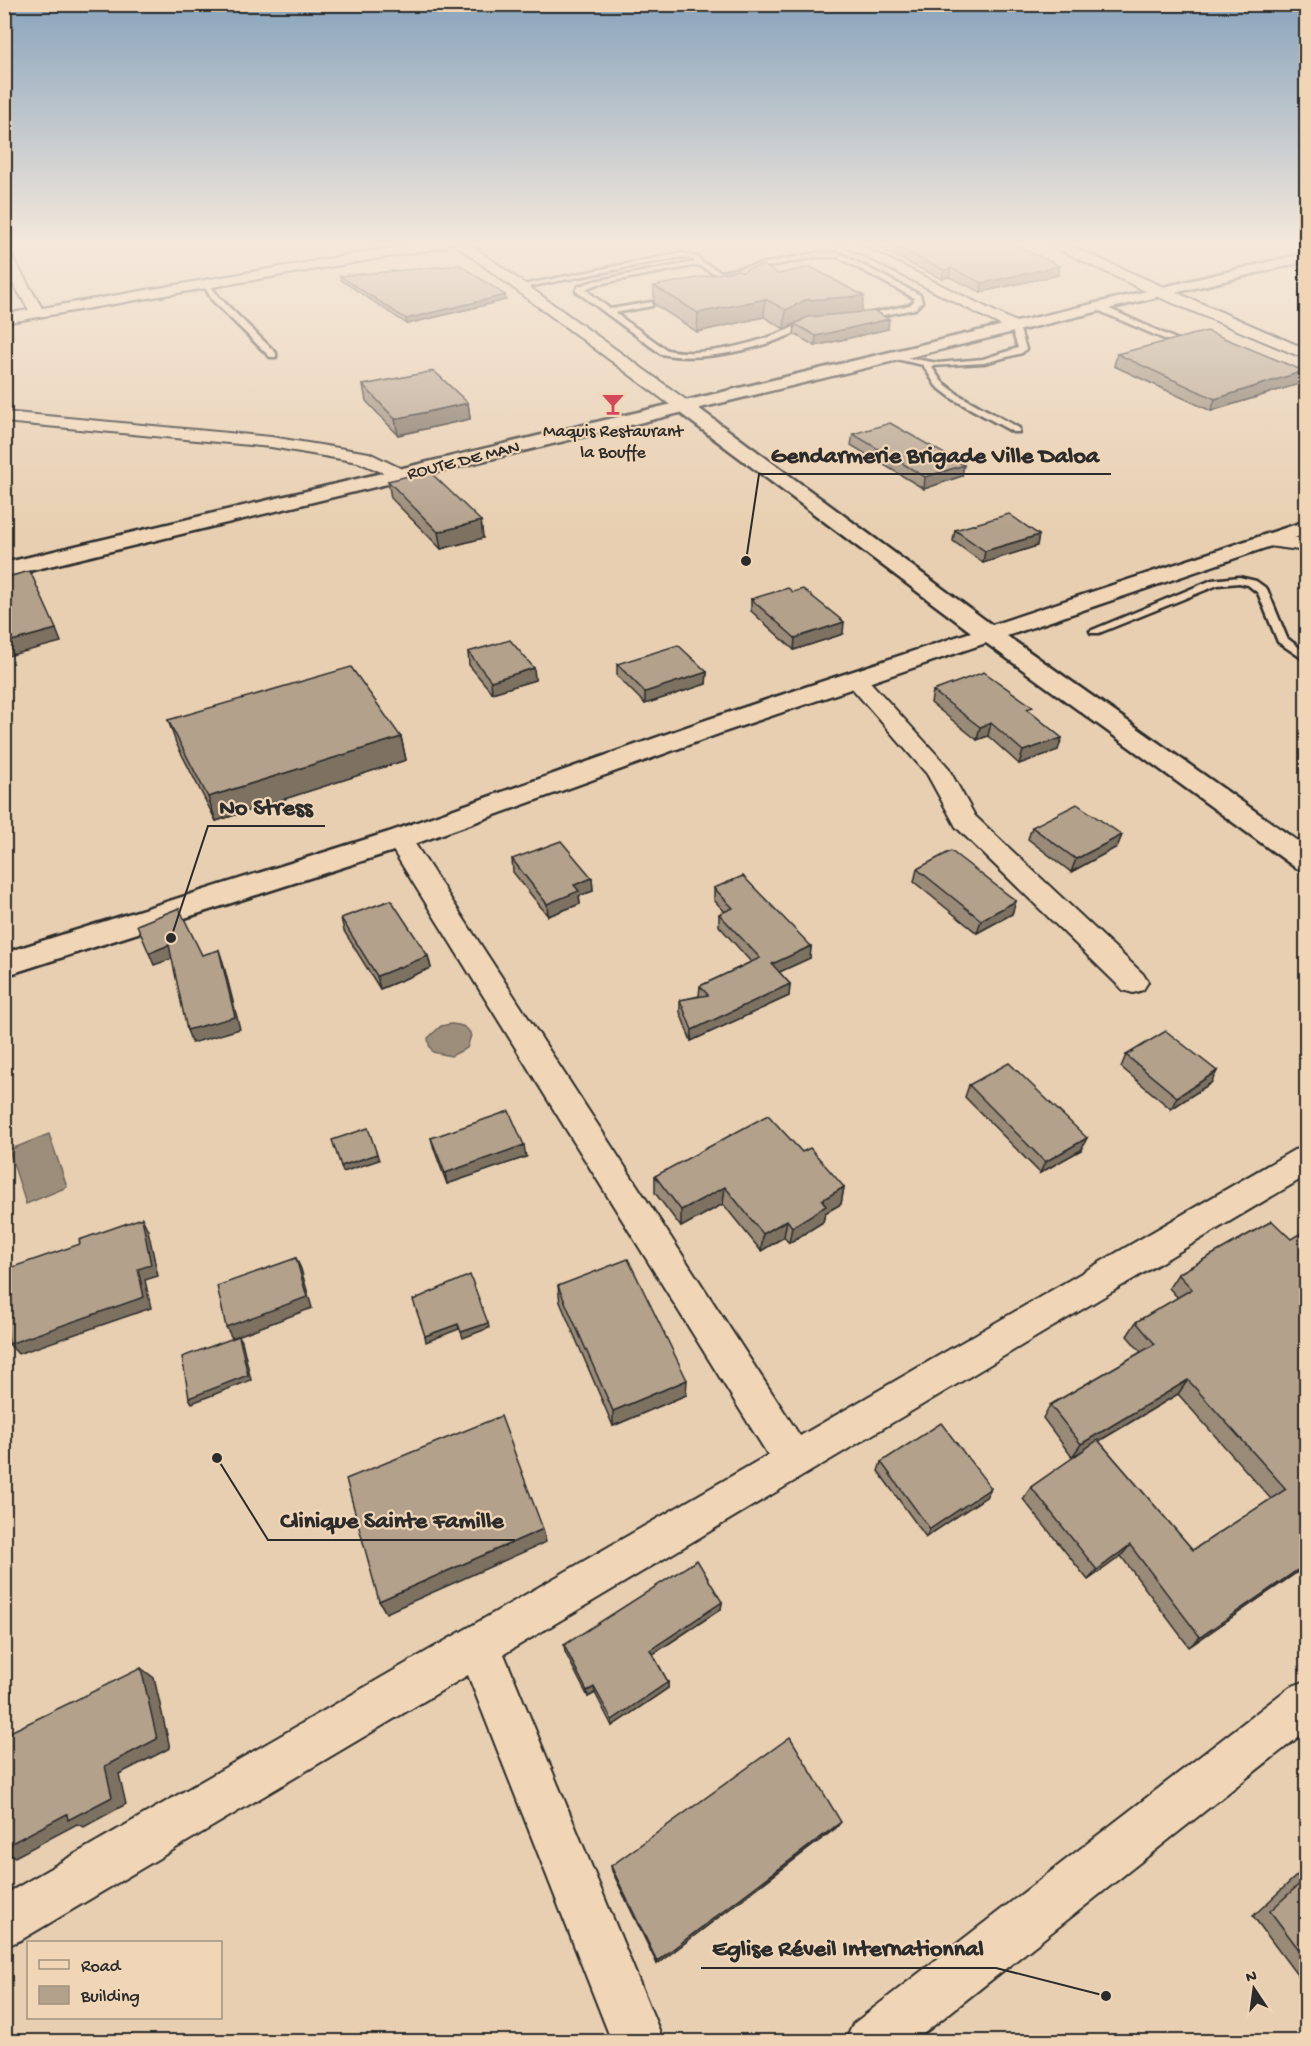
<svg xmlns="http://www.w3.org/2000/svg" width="1311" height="2046" font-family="'Gochi Hand',sans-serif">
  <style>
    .water { fill: #9d8e7c; stroke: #6f665c; stroke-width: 1.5 }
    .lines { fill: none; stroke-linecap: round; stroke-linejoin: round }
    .service-casing { stroke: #2b2b2b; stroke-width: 5 }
    .minor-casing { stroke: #2b2b2b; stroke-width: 4 }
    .tertiary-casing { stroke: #2b2b2b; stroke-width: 5 }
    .trunk-casing { stroke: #2b2b2b; stroke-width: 5 }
    .service { fill: #f0d6b7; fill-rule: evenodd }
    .minor { fill: #f0d6b7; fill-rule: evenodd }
    .tertiary { fill: #f0d6b7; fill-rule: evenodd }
    .trunk { fill: #f0d6b7; fill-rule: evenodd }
    .wall { fill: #9a8a78; stroke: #2b2b2b; stroke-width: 1.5; fill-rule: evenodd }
    .shaded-wall { fill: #7d7162; stroke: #2b2b2b; stroke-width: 1.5 }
    .building { fill: #b3a18c; stroke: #2b2b2b; stroke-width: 1.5 }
    .labels { text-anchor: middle; stroke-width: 4.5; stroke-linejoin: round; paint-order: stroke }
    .far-poi-label { font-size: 18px; fill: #2b2b2b; stroke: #f0d6b7 }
    .far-street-label { font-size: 18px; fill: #2b2b2b; stroke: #f0d6b7 }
    .leader { fill: none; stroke: #2b2b2b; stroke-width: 2 }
    .callout-dot { fill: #2b2b2b; stroke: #f0d6b7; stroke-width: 2 }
    .callout-label { font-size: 24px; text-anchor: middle; font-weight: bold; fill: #2b2b2b; stroke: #f0d6b7; stroke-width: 4.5; stroke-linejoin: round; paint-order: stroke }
  </style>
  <rect width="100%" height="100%" fill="#e8cfb1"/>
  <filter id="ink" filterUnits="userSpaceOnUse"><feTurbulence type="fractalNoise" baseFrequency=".0167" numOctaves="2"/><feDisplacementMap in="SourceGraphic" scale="12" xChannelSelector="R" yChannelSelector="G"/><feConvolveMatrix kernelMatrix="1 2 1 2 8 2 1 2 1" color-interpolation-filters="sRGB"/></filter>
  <g filter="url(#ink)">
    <g class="water">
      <path d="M451 1024C461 1025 467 1026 471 1035L467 1048 451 1056 433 1052 429 1045 428 1038 441 1026Z"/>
      <path d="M49 1134 67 1187 26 1204 9 1150Z"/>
    </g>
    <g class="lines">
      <g class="service-casing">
        <g id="service">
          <path d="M681 253 698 257 702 262 721 272 816 253H839L920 295 922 302 915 309 858 320V316L910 305 914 301V298L838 257H816L727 275 733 279 729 281 698 265 598 284 585 289 610 309 652 302V306L615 313 667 350C702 357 746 346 780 333 792 329 802 322 814 319L818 321C779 345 707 364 661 354L576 291 579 286 594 281 695 262 694 260 681 257 517 289 513 287Z"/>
          <path d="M202 282H208L218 296 276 353V357H270L212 300Z"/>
          <path d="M1095 305H1101L1178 340 1171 342 1095 309Z"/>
          <path d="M1015 325 1019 327 1026 349 1022 353 984 363 931 366 942 382 959 395 1019 428V432H1013L953 399 936 386 923 365 887 357 891 355 938 363 983 359 1018 348 1011 327Z"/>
          <path d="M1239 577 1256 581 1267 589 1287 638 1306 653V661L1278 642 1258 593 1248 585 1239 583 1218 585 1099 633H1091L1090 631 1212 580Z"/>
        </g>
      </g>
      <g class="minor-casing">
        <g id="minor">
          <path d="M419 243H451L445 247 4 323V314L29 310 4 268V251L11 255 42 308Z"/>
          <path d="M453 243H468L689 402 691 406 689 410H677Z"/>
          <path d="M839 243H856L1020 324 1023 327 1015 332 1010 330Z"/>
          <path d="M1045 243H1063L1306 349V359L1154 295Z"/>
          <path d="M4 412 271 437 369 453 406 471 409 475 406 479 400 480 358 462 271 447 4 422Z"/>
          <path d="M1269 535 1306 539V551L1262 545 1259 541 1262 537Z"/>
          <path d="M855 672 863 674 947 766 975 816 1143 974 1148 982 1143 990 1133 993 1123 990 956 827 927 774 844 679 847 674Z"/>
          <path d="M399 830 408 833 800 1436 1294 1150 1306 1147V1176L504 1654 664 2042H612L468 1675 21 1940 4 1947V1895L768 1455 386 839 390 833Z"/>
          <path d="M1306 1681V1731L913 2042H845L853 2024 1290 1687Z"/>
        </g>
      </g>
      <g class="tertiary-casing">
        <path id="tertiary" d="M683 400 690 402 992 625 1306 521V534L1007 636 1306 847V871L1296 868 986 643 724 732 409 846 4 976V953L389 832 706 720 971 632 676 410 674 406 676 402Z"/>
      </g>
      <g class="trunk-casing">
        <path id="trunk" d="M1306 253V261L4 577V563Z"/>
      </g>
      <use href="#service" class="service"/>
      <use href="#minor" class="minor"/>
      <use href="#tertiary" class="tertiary"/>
      <use href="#trunk" class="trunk"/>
    </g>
    <g class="wall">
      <path d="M868 243H1010L1060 266 1058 275 981 292 949 277 942 279Z"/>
      <path d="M778 274 862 312 888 329 815 346 794 334 795 324 804 319 784 329 764 317 697 332 654 304V286Z"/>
      <path d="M340 276 506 300 407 324 341 280Z"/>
      <path d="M1117 354 1304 371 1299 384 1211 411 1114 366Z"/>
      <path d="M363 385 468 403 470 419 398 435 366 401Z"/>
      <path d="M853 434 962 476 924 489 851 445Z"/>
      <path d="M388 481 481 521 483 538 441 549 391 498Z"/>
      <path d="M955 530 1037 546 983 563 953 541Z"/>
      <path d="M751 599 843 634 794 650 751 611Z"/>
      <path d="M468 652 534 668 535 680 492 693 469 665Z"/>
      <path d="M617 664 707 672 706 684 645 704 617 676Z"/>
      <path d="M933 691 1031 713 1058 750 1019 764 988 736 977 740 931 703Z"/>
      <path d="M168 720 401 737 406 760 216 821 176 743Z"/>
      <path d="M1032 827 1122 835 1117 847 1071 872 1028 839Z"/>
      <path d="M512 859 592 878 593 891 579 896 580 904 548 916 513 872Z"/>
      <path d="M917 869 1016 901 1012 914 977 933 914 882Z"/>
      <path d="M714 888 811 946 810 958 779 972 790 984 789 996 691 1041 680 1012V1000L699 996 700 986 751 962 719 926V914L725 912 714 900Z"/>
      <path d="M341 918 428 956 431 968 380 989 344 931Z"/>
      <path d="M1126 1055 1217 1071 1211 1083 1171 1109 1121 1067Z"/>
      <path d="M969 1085 1081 1150 1040 1173 965 1097Z"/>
      <path d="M431 1138 526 1157 447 1184 434 1149Z"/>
      <path d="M802 1152 844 1187 841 1204 825 1213 823 1222 789 1243 784 1237 761 1251 723 1204 681 1227 655 1193V1176Z"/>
      <path d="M1272 1221 1306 1566 1189 1647 1121 1556 1088 1580 1023 1499 1031 1487 1086 1449 1072 1457 1043 1418 1050 1405 1141 1352 1127 1336 1136 1322 1178 1298 1169 1288 1178 1274ZM1178 1394 1271 1499 1193 1550 1099 1441Z"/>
      <path d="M558 1286 686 1395 613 1426 560 1302Z"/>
      <path d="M881 1462 991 1488 986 1497 926 1537 878 1471Z"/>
      <path d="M722 1602 721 1609 653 1654 668 1682V1688L612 1726 595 1693 588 1697 565 1652 564 1645Z"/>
      <path d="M836 1828 657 1964 612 1871 611 1866Z"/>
      <path d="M1306 1867V1987L1253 1916Z"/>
    </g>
    <g class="shaded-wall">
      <path d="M1060 266 1058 275 981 292 982 283Z"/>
      <path d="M951 268 949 277 942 279 944 270Z"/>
      <path d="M505 295 506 300 407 324 406 319Z"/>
      <path d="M864 296 861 314 804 319 784 329 786 310 805 300Z"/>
      <path d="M765 299 764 317 697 332 698 313Z"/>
      <path d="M889 319 888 329 815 346 816 336Z"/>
      <path d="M1304 371 1299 384 1211 411 1215 399Z"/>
      <path d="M468 403 470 419 398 435 395 419Z"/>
      <path d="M964 465 962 476 924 489 925 477Z"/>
      <path d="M481 521 483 538 441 549 438 532Z"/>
      <path d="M1039 535 1037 546 983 563 985 551Z"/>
      <path d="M844 622 843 634 794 650 795 638Z"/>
      <path d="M56 629 61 642 8 656 4 649V643Z"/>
      <path d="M534 668 535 680 492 693 491 681Z"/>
      <path d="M707 672 706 684 645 704V692Z"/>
      <path d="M991 723 988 736 977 740 980 727Z"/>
      <path d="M401 737 406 760 216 821 208 797Z"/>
      <path d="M1062 738 1058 750 1019 764 1023 751Z"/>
      <path d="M1122 835 1117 847 1071 872 1076 859Z"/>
      <path d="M592 878 593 891 579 896 580 904 548 916 547 904 574 885Z"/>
      <path d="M1016 901 1012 914 977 933 981 920Z"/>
      <path d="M169 945 174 958 154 965 149 953Z"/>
      <path d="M811 946 810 958 771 976 772 964Z"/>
      <path d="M219 950 223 962 240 1029 192 1043 187 1030Z"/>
      <path d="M428 956 431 968 380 989 377 976Z"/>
      <path d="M790 984 789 996 691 1041 692 1030Z"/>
      <path d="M1217 1071 1211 1083 1171 1109 1177 1097Z"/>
      <path d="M1087 1138 1081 1150 1040 1173 1045 1162Z"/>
      <path d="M524 1145 526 1157 447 1184 445 1173Z"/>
      <path d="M377 1154 379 1160 343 1172 341 1166Z"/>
      <path d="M725 1187 723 1204 681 1227V1210Z"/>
      <path d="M844 1187 841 1204 825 1213 823 1222 789 1243 792 1227 822 1200Z"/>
      <path d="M142 1218 148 1230 158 1276 145 1280 151 1308 18 1354 9 1344 138 1269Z"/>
      <path d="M787 1220 784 1237 761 1251 763 1234Z"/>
      <path d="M296 1258 301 1269 312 1308 232 1338 226 1327Z"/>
      <path d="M488 1323 489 1328 463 1338 461 1332Z"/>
      <path d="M458 1324 459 1329 426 1342 425 1336Z"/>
      <path d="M239 1336 242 1341 251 1380 192 1403 189 1398Z"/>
      <path d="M687 1380 686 1395 613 1426V1411Z"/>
      <path d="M1188 1380 1178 1394 1072 1457 1081 1444Z"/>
      <path d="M991 1488 986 1497 926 1537 930 1529Z"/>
      <path d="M543 1529 546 1542 386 1613 379 1601Z"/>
      <path d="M1130 1545 1121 1556 1088 1580 1097 1570Z"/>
      <path d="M1306 1564V1566L1189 1647 1200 1637Z"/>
      <path d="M722 1602 721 1609 650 1656V1650Z"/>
      <path d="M141 1668 154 1678 170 1748 119 1774 126 1804 84 1827 77 1824 15 1857 4 1853V1847L105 1766Z"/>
      <path d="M668 1682V1688L612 1726V1720Z"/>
      <path d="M594 1687 595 1693 588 1697 587 1691Z"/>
      <path d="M841 1822 836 1828 657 1964V1961Z"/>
    </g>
    <g class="building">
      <path d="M888 243H1010L1060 266 982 283 951 268 944 270Z"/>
      <path d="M460 265 505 295 406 319 340 276Z"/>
      <path d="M763 265 778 274 811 267 864 296 805 300 786 310 765 299 698 313 654 286 738 270 743 272 747 269Z"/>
      <path d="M875 311 889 319 816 336 795 324 808 317Z"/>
      <path d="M1207 331 1304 371 1215 399 1117 354Z"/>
      <path d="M434 371 468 403 395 419 363 385Z"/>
      <path d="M890 423 964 465 925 477 853 434Z"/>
      <path d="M429 471 481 521 438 532 388 481Z"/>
      <path d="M1009 514 1039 535 985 551 955 530Z"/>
      <path d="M30 571 56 629 4 643V578Z"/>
      <path d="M788 588 793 592 803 589 844 622 795 638 751 599Z"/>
      <path d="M510 640 534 668 491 681 468 652Z"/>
      <path d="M678 645 707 672 645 692 617 664Z"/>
      <path d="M351 667 401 737 208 797 168 720Z"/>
      <path d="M984 672 1033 707 1027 709 1062 738 1023 751 991 723 980 727 933 691Z"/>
      <path d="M1077 804 1122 835 1076 859 1032 827Z"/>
      <path d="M561 841 592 878 574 885 579 891 547 904 512 859Z"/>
      <path d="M951 851 1016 901 981 920 917 869Z"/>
      <path d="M743 876 811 946 772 964 790 984 692 1030 680 1000 708 995 700 986 760 958 719 914 733 908 714 888Z"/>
      <path d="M391 900 428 956 377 976 341 918Z"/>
      <path d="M179 908 202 955 219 950 235 1017 187 1030 169 945 149 953 137 925Z"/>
      <path d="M1166 1031 1217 1071 1177 1097 1126 1055Z"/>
      <path d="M1009 1063 1087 1138 1045 1162 969 1085Z"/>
      <path d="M509 1111 524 1145 445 1173 431 1138Z"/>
      <path d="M768 1115 802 1152 810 1148 844 1187 822 1200 826 1206 792 1227 787 1220 763 1234 725 1187 681 1210 655 1176Z"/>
      <path d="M368 1128 377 1154 341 1166 332 1140Z"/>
      <path d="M142 1218 151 1265 138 1269 144 1297 9 1344 4 1295V1270L80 1244 79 1240Z"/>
      <path d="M1272 1221 1291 1239 1306 1230V1564L1200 1637 1130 1545 1097 1570 1031 1487 1098 1440 1193 1550 1286 1489 1188 1380 1081 1444 1050 1405 1155 1344 1136 1322 1192 1289 1178 1274Z"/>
      <path d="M296 1258 307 1297 226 1327 217 1286Z"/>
      <path d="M628 1259 687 1380 613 1411 558 1286Z"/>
      <path d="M470 1275 488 1323 461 1332 458 1324 425 1336 413 1300Z"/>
      <path d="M239 1336 248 1375 189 1398 182 1357Z"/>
      <path d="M501 1416 543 1529 379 1601 346 1479Z"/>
      <path d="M941 1423 991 1488 930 1529 881 1462Z"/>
      <path d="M697 1560 722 1602 650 1650 668 1682 612 1720 594 1687 587 1691 564 1645Z"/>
      <path d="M141 1668 157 1739 105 1766 112 1797 68 1820 67 1814 4 1847V1735Z"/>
      <path d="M790 1737 841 1822 657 1961 611 1866Z"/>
      <path d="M1306 1878V1959L1270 1911Z"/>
    </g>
  </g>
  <linearGradient id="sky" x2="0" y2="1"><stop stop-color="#8aa5bd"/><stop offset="0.46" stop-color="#f5e9dc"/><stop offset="1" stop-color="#f5e9dc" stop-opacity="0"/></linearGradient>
  <rect width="1311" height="530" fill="url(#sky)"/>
  <defs>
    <g id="bar-bare" transform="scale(1.8)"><path d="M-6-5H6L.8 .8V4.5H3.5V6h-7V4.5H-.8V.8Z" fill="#d1495b" stroke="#f0d6b7" stroke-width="2.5" paint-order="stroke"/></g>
  </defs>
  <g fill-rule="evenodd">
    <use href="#bar-bare" x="613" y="404"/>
  </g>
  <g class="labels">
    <g class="far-poi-label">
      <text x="613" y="436">Maquis Restaurant<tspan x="613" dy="21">la Bouffe</tspan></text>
    </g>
    <g class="far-street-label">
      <text transform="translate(463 459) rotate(-14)" y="6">ROUTE DE MAN</text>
    </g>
  </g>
  <path class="leader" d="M746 561L759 474H1111M171 938L208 826H325M217 1458L268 1540H515M1106 1996L996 1968H701"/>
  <g class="callout-dot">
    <circle cx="746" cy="561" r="6"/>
    <circle cx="171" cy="938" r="6"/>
    <circle cx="217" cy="1458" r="6"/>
    <circle cx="1106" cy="1996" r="6"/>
  </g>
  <g class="callout-label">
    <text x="935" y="462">Gendarmerie Brigade Ville Daloa</text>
    <text x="266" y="814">No Stress</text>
    <text x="392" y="1527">Clinique Sainte Famille</text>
    <text x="848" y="1955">Eglise Réveil Internationnal</text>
  </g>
  <rect width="1311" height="2046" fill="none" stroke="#f0d6b7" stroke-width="24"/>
  <rect x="12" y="12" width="1287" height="2022" fill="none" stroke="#2b2b2b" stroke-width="2" filter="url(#ink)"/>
  <rect x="27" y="1941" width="195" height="78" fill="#f0d6b7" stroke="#a1927f" stroke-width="1.5"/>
  <rect x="39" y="1960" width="30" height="9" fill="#f0d6b7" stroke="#a1927f" stroke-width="1.5"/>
  <text x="81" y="1971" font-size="18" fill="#2b2b2b">Road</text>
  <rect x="39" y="1986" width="30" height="18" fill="#b3a18c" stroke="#a1927f" stroke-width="1.5"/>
  <text x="81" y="2001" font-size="18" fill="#2b2b2b">Building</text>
  <g transform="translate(1254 1989) rotate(347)" stroke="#f0d6b7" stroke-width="4.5" paint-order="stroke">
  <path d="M0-4.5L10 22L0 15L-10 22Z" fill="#2b2b2b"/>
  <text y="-9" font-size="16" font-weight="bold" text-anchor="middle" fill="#2b2b2b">N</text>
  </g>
</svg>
